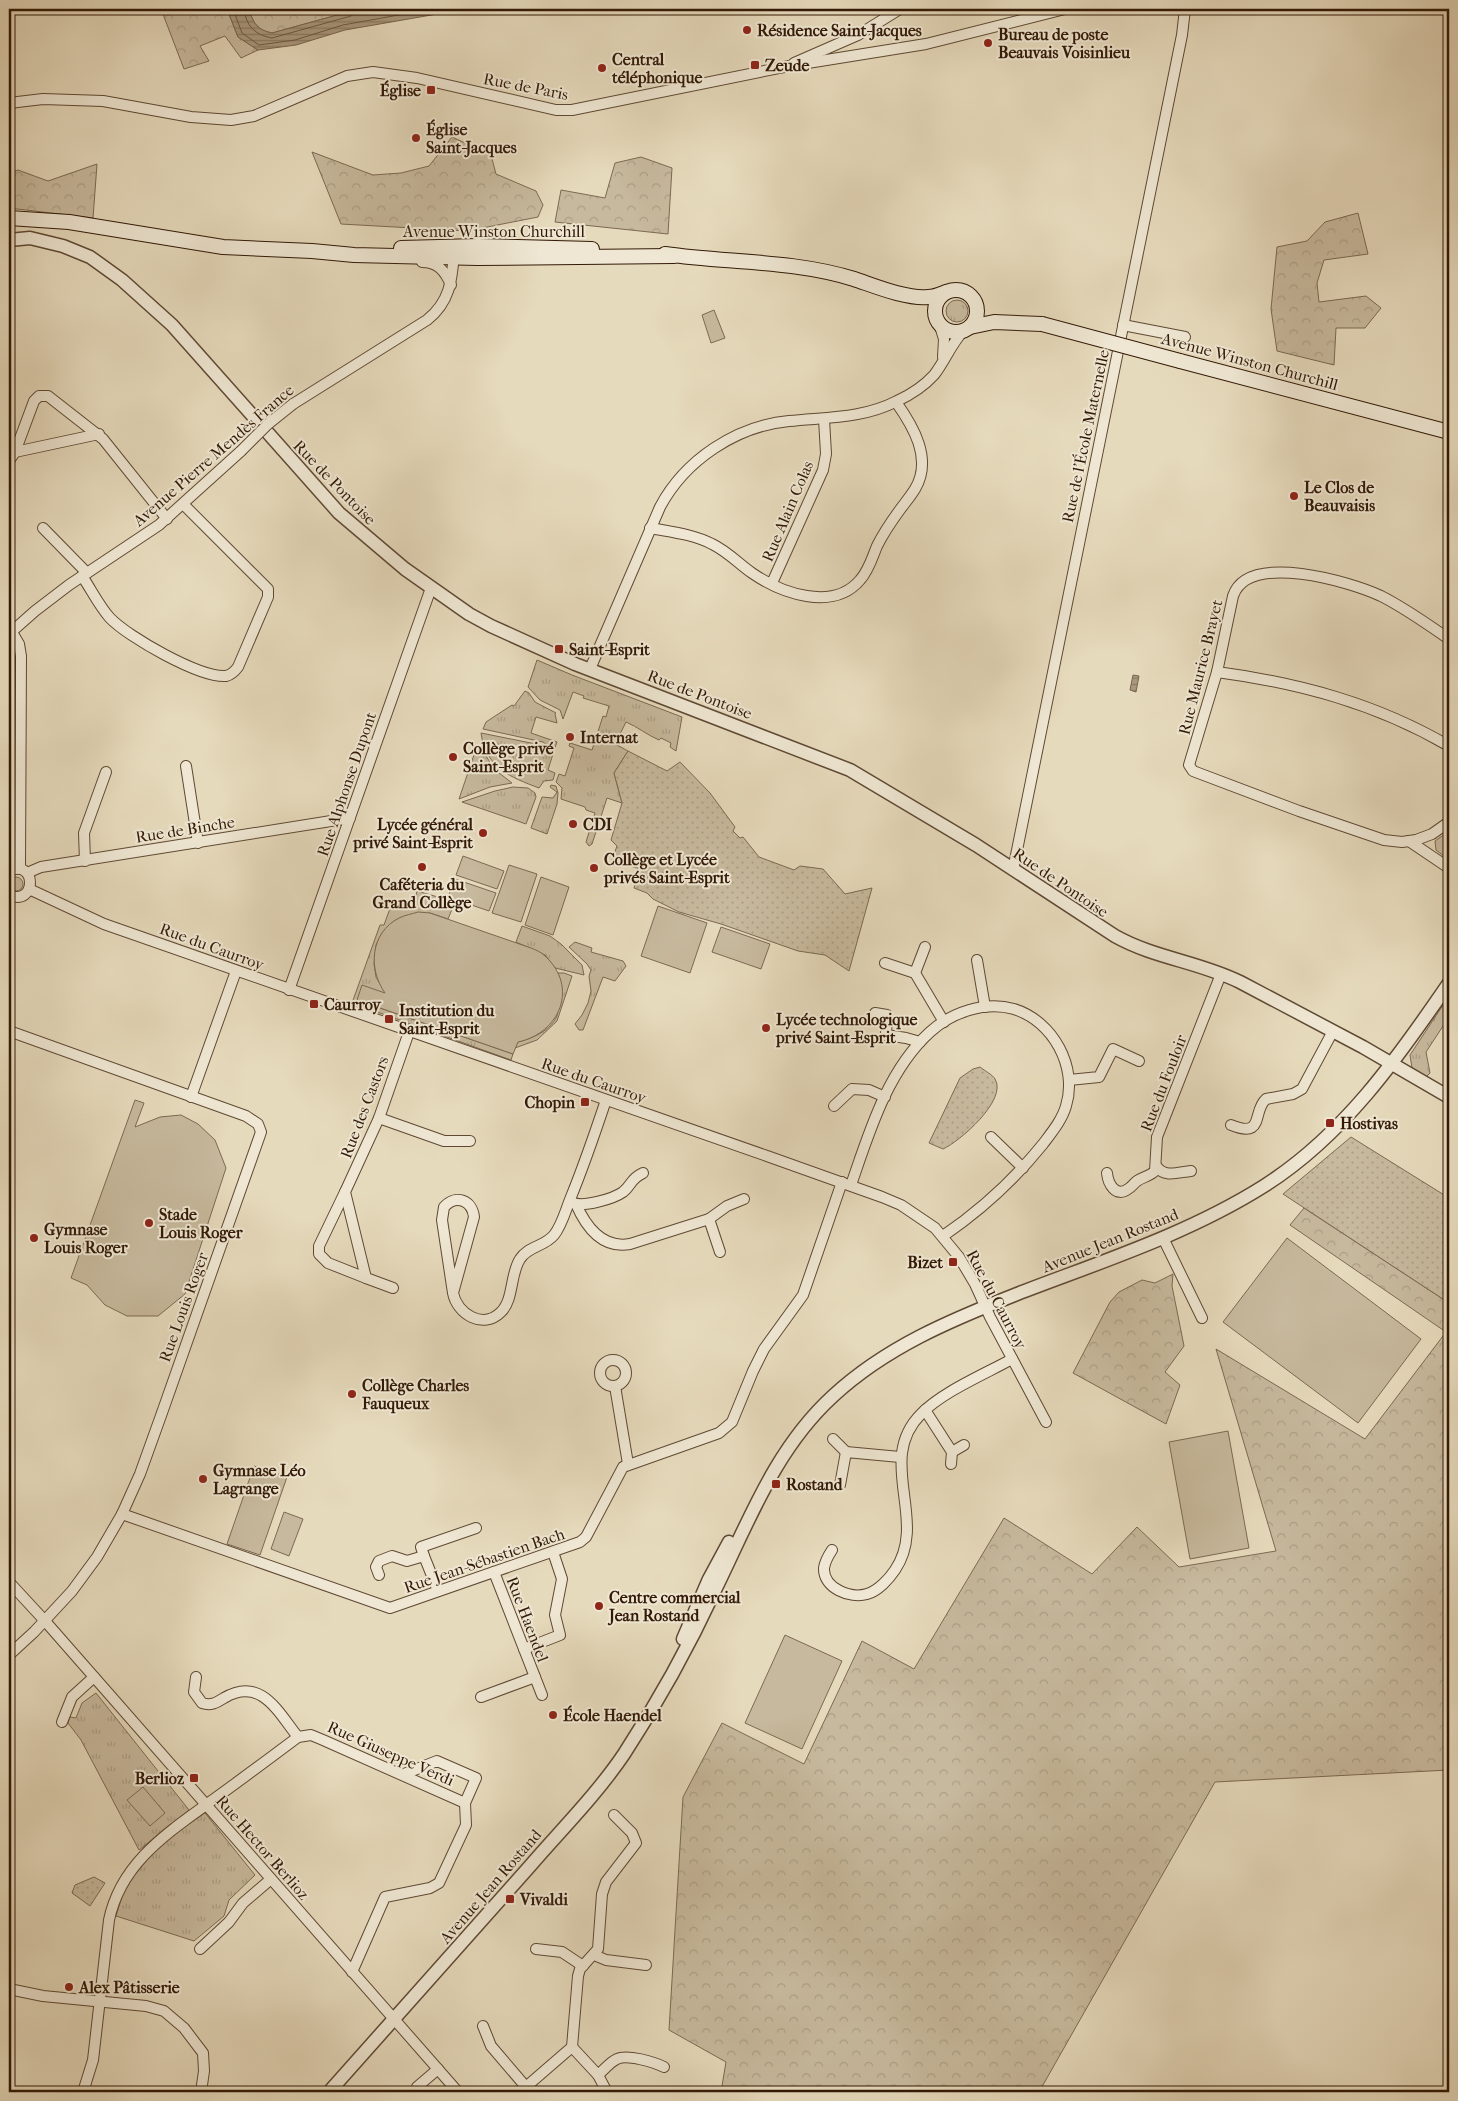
<svg xmlns="http://www.w3.org/2000/svg" width="1458" height="2101" font-family="'IM FELL French Canon',serif">
  <style>
    .grass { fill: url(#grass-tufts); stroke: #7c6952 }
    .forest { fill: url(#forest-crowns); stroke: #7c6952 }
    .park { fill: url(#park-dots); stroke: #7c6952 }
    .pitch { fill: #c7b99d; stroke: #7c6952 }
    .water { fill: url(#water-rules); stroke: #79654e }
    .lines { fill: none; stroke-linecap: round; stroke-linejoin: round }
    .shore { stroke: #6e5842; stroke-width: 1 }
    .minor-casing { stroke: #5f4934; stroke-width: 12 }
    .tertiary-casing { stroke: #5f4934; stroke-width: 15 }
    .secondary-casing { stroke: #321906; stroke-width: 16 }
    .minor { stroke: #efe7d3; stroke-width: 10 }
    .tertiary { stroke: #efe7d3; stroke-width: 12 }
    .secondary { stroke: #efe7d3; stroke-width: 14 }
    .minor-bridge-casing { stroke: #5f4934; stroke-width: 12; stroke-linecap: butt }
    .secondary-bridge-casing { stroke: #321906; stroke-width: 16; stroke-linecap: butt }
    .minor-bridge { stroke: #efe7d3; stroke-width: 10 }
    .secondary-bridge { stroke: #efe7d3; stroke-width: 14 }
    .poi-dot { fill: #8f2418; stroke: #efe7d3; stroke-width: 2 }
    .labels { text-anchor: middle; stroke-width: 4; stroke-linejoin: round; paint-order: stroke }
    .poi-label { font-size: 16px; font-weight: bold; fill: #321906; stroke: #efe7d3; text-anchor: start }
    .street-label { font-size: 16px; fill: #321906; stroke: #efe7d3 }
  </style>
  <defs>
    <pattern id="grass-tufts" width="24" height="20" patternUnits="userSpaceOnUse" patternTransform="scale(1.25)"><rect width="24" height="20" fill="#c7b99d"/><path d="M3 7l-1-3M5 7V3M7 7l1-3M15 17l-1-3M17 17v-4M19 17l1-3" fill="none" stroke="#ab9e86"/></pattern>
    <pattern id="forest-crowns" width="20" height="18" patternUnits="userSpaceOnUse" patternTransform="scale(1.25)"><rect width="20" height="18" fill="#c7b99d"/><path d="M2 6a3 3 0 1 1 6 0M12 15a3 3 0 1 1 6 0" fill="none" stroke="#ab9e86"/></pattern>
    <pattern id="park-dots" width="8" height="8" patternUnits="userSpaceOnUse" patternTransform="scale(1.25)"><rect width="8" height="8" fill="#c7b99d"/><path d="M2 2h.1M6 6h.1" fill="none" stroke="#ab9e86" stroke-width="1.8" stroke-linecap="round"/></pattern>
    <pattern id="water-rules" width="6" height="5" patternUnits="userSpaceOnUse" patternTransform="scale(1.25)"><rect width="6" height="5" fill="#a9987e"/><path d="M0 2.5h6" fill="none" stroke="#8a7b65"/></pattern>
  </defs>
  <rect width="100%" height="100%" fill="#e6dabc"/>
  <filter id="stains"><feTurbulence type="fractalNoise" baseFrequency=".004" numOctaves="4"/><feColorMatrix values="0 0 0 0 .2 0 0 0 0 .09 0 0 0 0 .02 0 0 0 .5 -.17"/></filter>
  <radialGradient id="worn" r=".72"><stop offset=".6" stop-color="#630" stop-opacity="0"/><stop offset="1" stop-color="#630" stop-opacity=".3"/></radialGradient>
  <g class="grass">
    <circle cx="957" cy="311" r="11"/>
    <path d="M537 660 572 675 682 717 676 751 670 747 671 743 661 738 659 740C647 735 638 727 626 722L615 744 628 751 614 773 622 803 607 798 592 844 589 846 586 842 595 813 586 810 585 807 561 799 562 788 556 782 559 774 565 776 574 748 569 746 570 743 592 750 603 716 606 717 609 706 583 698 584 696 573 692 563 719 560 710 540 700 528 687Z"/>
    <path d="M525 691 529 693 535 702 556 713 555 714 557 723 536 717 531 733 557 742 554 750 543 742 483 729 486 722 512 705 514 706Z"/>
    <path d="M481 733 541 745 553 754 548 770 555 773 553 780 544 781 539 788C510 777 486 768 481 733Z"/>
    <path d="M477 746H480L494 769 512 783 490 787 459 799Z"/>
    <path d="M551 785 556 786 558 793 557 804 547 834 531 828 542 797 553 798 557 792 550 787Z"/>
    <path d="M513 787 528 788 535 793 536 797 526 824 462 802 495 791Z"/>
    <path d="M1449 831V860L1436 850 1435 841Z"/>
    <circle cx="16" cy="884" r="7"/>
    <path d="M417 891 455 902 448 919 430 913 394 921 383 932 376 945 374 964 376 977 386 994 357 1000 513 1054 511 1060 352 1003 380 925H384L392 903 415 899Z"/>
    <path d="M522 926 550 936 561 944 582 965 584 975 555 968 545 955 516 942Z"/>
    <path d="M575 942 592 948 591 952 623 961 626 966 615 981 603 977 583 1030H579L575 1024 582 1015 588 1003 591 991 589 976 591 970 587 964 569 947Z"/>
    <path d="M558 973H564L572 976 557 1021 537 1040 515 1048 517 1042C532 1039 550 1031 557 1016 558 1012 558 1005 559 1000 561 990 561 984 558 973Z"/>
    <path d="M1449 996V1017L1426 1052 1430 1073 1426 1077 1412 1068 1410 1055Z"/>
    <path d="M96 1693 189 1810 139 1850 81 1740 68 1723 70 1717 76 1718 82 1703Z"/>
    <path d="M205 1813 255 1875 229 1900 224 1916 194 1941 116 1916C120 1904 123 1890 130 1880 148 1851 177 1832 205 1813Z"/>
  </g>
  <g class="forest">
    <path d="M161 9H227L238 37 258 50 241 58 225 36 200 46 209 61 184 69Z"/>
    <path d="M249 9H359L272 33C257 30 253 23 249 9Z"/>
    <path d="M452 137 491 155 496 174 536 191 543 205 538 217 467 231 341 224 312 152 373 175 401 173 429 166Z"/>
    <path d="M641 157 672 168 668 234 555 222 561 190 605 198 615 163Z"/>
    <path d="M97 164 93 218 9 208V173L18 170 48 181Z"/>
    <path d="M1358 213 1368 254 1324 260 1317 283 1319 302 1366 296 1381 308 1365 328H1336L1334 365 1277 351 1271 309 1277 247 1307 241 1325 222Z"/>
    <path d="M1304 1208 1449 1303V1770L1215 1782 1039 2092H721L726 2062 669 2030 683 1797 722 1723 804 1764 862 1641 914 1669 1004 1518 1092 1574 1137 1527 1179 1567 1276 1551 1216 1349 1365 1439 1446 1332 1290 1225Z"/>
    <path d="M1173 1274 1172 1286 1184 1346 1165 1372 1180 1385 1166 1424 1073 1373 1110 1302 1119 1292 1142 1280 1155 1283Z"/>
  </g>
  <g class="park">
    <path d="M628 751 667 771 680 762 710 793 735 827 733 831 740 838 743 837 759 857 794 870 800 866 823 869 845 894 872 888 849 971 825 955 798 951 721 924 679 912 653 899 647 893 634 888 640 869 612 860 617 846 611 840 622 803 614 773Z"/>
    <path d="M980 1067C985 1071 993 1075 995 1079 1008 1100 959 1142 943 1149L929 1143 960 1078 973 1069Z"/>
    <path d="M1351 1137 1449 1198V1303L1283 1194Z"/>
    <path d="M94 1877 105 1883 90 1906 72 1893 75 1885Z"/>
  </g>
  <g class="pitch">
    <path d="M714 310 725 338 711 343 702 315Z"/>
    <path d="M463 856 504 871 497 889 456 875Z"/>
    <path d="M509 865 537 874 521 922 492 913Z"/>
    <path d="M541 877 569 887 553 935 525 925Z"/>
    <path d="M455 879 496 893 489 911 448 897Z"/>
    <path d="M658 906 707 923 690 973 641 956Z"/>
    <path d="M418 912 430 913 531 948C536 950 541 952 545 956 579 987 560 1033 518 1042L513 1054 357 1000 362 985 385 993C368 969 370 933 399 918 405 915 412 914 418 912Z"/>
    <path d="M721 927 770 944 761 969 712 952Z"/>
    <path d="M135 1100 144 1103 135 1127 160 1117 181 1115 198 1124 215 1140 226 1168 185 1294 158 1316H127L105 1305 87 1285 71 1278Z"/>
    <path d="M1287 1238 1421 1339 1358 1423 1223 1322Z"/>
    <path d="M1228 1431 1249 1548 1190 1559 1169 1442Z"/>
    <path d="M254 1466 287 1477 260 1555 227 1544Z"/>
    <path d="M284 1512 303 1519 289 1556 271 1549Z"/>
    <path d="M785 1635 842 1661 802 1749 745 1723Z"/>
    <path d="M143 1787 165 1813 150 1826 127 1800Z"/>
  </g>
  <g class="water">
    <path d="M227 9H249C253 23 257 30 272 33L359 9H466L345 30 296 45 258 50 238 37Z"/>
    <path d="M1133 675 1139 676 1136 692 1130 690Z"/>
  </g>
  <g class="lines">
    <g class="shore">
      <path d="M233 9 242 33 259 45 295 40 343 25 432 9"/>
      <path d="M244 9C246 26 255 35 272 38L351 16 355 13V9"/>
    </g>
    <g class="minor-casing">
      <g id="minor">
        <path d="M794 63 858 35 900 9"/>
        <path d="M9 103 43 99 103 101 191 117 231 120 254 116 347 76 373 72 417 78 556 110H572L789 66 926 44 1065 9"/>
        <path d="M422 262C438 262 445 271 451 285"/>
        <path d="M939 323 944 339 943 357"/>
        <path d="M1123 325 1185 337"/>
        <path d="M293 404 427 320C450 302 452 280 454 253"/>
        <path d="M15 452 99 434"/>
        <path d="M9 461 15 452 34 401 39 396H48L103 439 167 519"/>
        <path d="M43 528 87 573"/>
        <path d="M650 528C671 532 693 534 712 544 727 551 739 564 752 573 781 593 833 612 860 580 869 570 872 558 877 546 883 534 891 522 899 511 904 504 910 497 915 489 933 459 913 426 896 402"/>
        <path d="M82 576C91 589 99 606 110 618 128 637 200 678 226 676 231 675 235 671 238 667L268 597V589L184 505"/>
        <path d="M772 583 823 470 826 454 824 419"/>
        <path d="M12 632 19 644 21 656 20 869"/>
        <path d="M9 634 35 611 69 585 159 525 241 451"/>
        <path d="M1449 639C1427 624 1405 608 1381 596 1351 582 1248 551 1233 596L1217 672 1189 765 1193 771 1299 811 1384 840 1402 842 1416 840 1432 834 1449 822"/>
        <path d="M590 669 660 507C685 460 736 426 789 421 826 417 862 419 897 401 910 395 924 386 934 375 945 361 951 344 964 330"/>
        <path d="M1217 672C1300 683 1377 704 1449 746"/>
        <path d="M186 766 198 843"/>
        <path d="M1409 841 1449 868"/>
        <path d="M85 861 84 833 106 772"/>
        <path d="M1013 870 1182 35 1185 9"/>
        <path d="M9 871C37 858 37 907 9 895"/>
        <path d="M27 873 41 867 350 818"/>
        <path d="M29 889 104 924 767 1156 882 1197 901 1205 935 1228 959 1257 975 1284 990 1317 1046 1422"/>
        <path d="M977 960 985 1007"/>
        <path d="M885 963 915 973 944 1022"/>
        <path d="M915 973 925 947"/>
        <path d="M289 990 431 588"/>
        <path d="M875 1013 887 1015 886 1035 906 1038 920 1042"/>
        <path d="M9 1031 246 1116 258 1124 261 1132 163 1410 140 1474 122 1514 97 1557 72 1591 34 1632 9 1655"/>
        <path d="M1069 1080 1099 1077 1113 1049 1139 1061"/>
        <path d="M191 1097 236 971"/>
        <path d="M834 1106 852 1089 869 1090 885 1097"/>
        <path d="M379 1118 444 1141H470"/>
        <path d="M1231 1125C1265 1139 1252 1111 1266 1099L1293 1094 1302 1089 1333 1031"/>
        <path d="M991 1137 1023 1168"/>
        <path d="M1157 1167C1165 1178 1179 1172 1191 1171"/>
        <path d="M1107 1173C1108 1184 1116 1198 1128 1189 1132 1187 1134 1183 1137 1181 1143 1177 1150 1176 1155 1171L1157 1137 1221 974"/>
        <path d="M851 1185C869 1133 887 1071 930 1032 952 1012 985 1001 1014 1009 1053 1021 1078 1067 1066 1106 1062 1120 1052 1132 1043 1144 1014 1180 981 1210 943 1236"/>
        <path d="M345 1192 319 1246V1254L328 1263 366 1278"/>
        <path d="M573 1203C584 1207 613 1199 623 1192 632 1185 630 1179 643 1173"/>
        <path d="M576 1204C586 1227 602 1249 630 1244L709 1219 727 1206 744 1199"/>
        <path d="M709 1219 720 1252"/>
        <path d="M1163 1238 1202 1318"/>
        <path d="M393 1288 366 1278 345 1192 379 1118 409 1032"/>
        <path d="M453 1293 474 1217C472 1200 456 1194 444 1207L442 1220 453 1293C457 1314 483 1330 501 1312 514 1299 510 1274 520 1259 528 1246 544 1247 554 1235 562 1225 566 1209 571 1197 584 1165 595 1133 606 1100"/>
        <circle cx="613" cy="1373" r="13"/>
        <path d="M615 1386 628 1464"/>
        <path d="M925 1410 952 1452 951 1464"/>
        <path d="M833 1439 846 1452"/>
        <path d="M952 1452 964 1445"/>
        <path d="M840 1485 846 1452 900 1457"/>
        <path d="M122 1514 390 1608 580 1542 586 1537 623 1467 719 1433 732 1422 753 1371 764 1349 803 1295 842 1182"/>
        <path d="M832 1550C828 1556 825 1561 824 1568 823 1588 850 1599 867 1594 878 1591 889 1579 895 1570 929 1520 875 1460 921 1414 942 1392 985 1374 1012 1359"/>
        <path d="M424 1556 438 1591"/>
        <path d="M494 1572 542 1695"/>
        <path d="M379 1575 376 1567 379 1561 392 1556 407 1561 424 1556 421 1547 476 1528"/>
        <path d="M9 1582 45 1621 458 2092"/>
        <path d="M524 1649 560 1635 555 1615 562 1579 553 1552"/>
        <path d="M196 1677 194 1692 202 1703C211 1706 216 1703 224 1698 261 1676 278 1712 298 1737"/>
        <path d="M481 1697 535 1677"/>
        <path d="M62 1722 72 1697 94 1677"/>
        <path d="M200 1949 229 1922 243 1903 271 1879"/>
        <path d="M536 1949 562 1952 583 1966"/>
        <path d="M594 1955 606 1960 646 1965"/>
        <path d="M352 1972 385 1897 430 1888 439 1883 466 1825 465 1803 476 1778 437 1761 404 1774"/>
        <path d="M9 1989 43 1996 146 2006 164 2011 184 2028 203 2053 204 2071 201 2092"/>
        <path d="M483 2026 491 2046 526 2087"/>
        <path d="M572 2047 598 2075 607 2092"/>
        <path d="M598 2075C604 2070 610 2062 617 2059 627 2054 654 2062 664 2067"/>
        <path d="M417 2087 438 2069"/>
        <path d="M83 2092 93 2060 109 1920C121 1862 169 1832 214 1799 242 1779 270 1758 298 1737L311 1735 323 1740 465 1803"/>
        <path d="M520 2092 572 2047 578 1976 580 1969 598 1949 602 1894 606 1882 636 1843 632 1833 614 1815"/>
      </g>
    </g>
    <g class="tertiary-casing">
      <g id="tertiary">
        <path d="M9 240 30 238 63 246 90 257 122 280 172 325 339 513 405 569 469 614 491 626 575 664 850 770 976 845 1115 936C1154 958 1200 962 1240 982L1363 1047 1449 1097"/>
        <path d="M683 1639 709 1579 729 1542"/>
        <path d="M329 2092C396 2017 463 1942 530 1866 561 1830 597 1794 624 1754 658 1702 689 1646 715 1590 749 1521 775 1449 833 1396 886 1347 951 1320 1017 1294 1100 1262 1188 1234 1264 1186 1343 1136 1397 1059 1449 983"/>
      </g>
    </g>
    <g class="secondary-casing">
      <g id="secondary">
        <path d="M9 218 69 222 223 247 312 251 354 255 477 258 674 256"/>
        <path d="M401 248 478 246 592 249"/>
        <path d="M665 254C728 263 793 260 854 279 875 286 906 299 928 297 935 297 941 294 946 292"/>
        <circle cx="956" cy="311" r="21"/>
        <path d="M970 327 994 322 1042 324"/>
        <path d="M1180 361 1449 432"/>
      </g>
    </g>
    <use href="#minor" class="minor"/>
    <use href="#tertiary" class="tertiary"/>
    <use href="#secondary" class="secondary"/>
    <g class="minor-bridge-casing">
      <path id="minor-bridge" d="M241 451 268 424 293 404"/>
    </g>
    <g class="secondary-bridge-casing">
      <path id="secondary-bridge" d="M1042 324 1180 361"/>
    </g>
    <use href="#minor-bridge" class="minor-bridge"/>
    <use href="#secondary-bridge" class="secondary-bridge"/>
  </g>
  <g class="poi-dot">
    <circle cx="747" cy="30" r="5"/>
    <circle cx="988" cy="43" r="5"/>
    <rect x="750" y="60" width="10" height="10" rx="2.5"/>
    <circle cx="602" cy="68" r="5"/>
    <rect x="426" y="85" width="10" height="10" rx="2.5"/>
    <circle cx="416" cy="138" r="5"/>
    <circle cx="1294" cy="496" r="5"/>
    <rect x="554" y="644" width="10" height="10" rx="2.5"/>
    <circle cx="570" cy="737" r="5"/>
    <circle cx="453" cy="757" r="5"/>
    <circle cx="573" cy="824" r="5"/>
    <circle cx="483" cy="833" r="5"/>
    <circle cx="422" cy="867" r="5"/>
    <circle cx="594" cy="868" r="5"/>
    <rect x="309" y="999" width="10" height="10" rx="2.5"/>
    <rect x="384" y="1014" width="10" height="10" rx="2.5"/>
    <circle cx="766" cy="1028" r="5"/>
    <rect x="580" y="1097" width="10" height="10" rx="2.5"/>
    <rect x="1325" y="1118" width="10" height="10" rx="2.5"/>
    <circle cx="149" cy="1223" r="5"/>
    <circle cx="34" cy="1238" r="5"/>
    <rect x="948" y="1257" width="10" height="10" rx="2.5"/>
    <circle cx="352" cy="1394" r="5"/>
    <circle cx="203" cy="1479" r="5"/>
    <rect x="771" y="1479" width="10" height="10" rx="2.5"/>
    <circle cx="599" cy="1606" r="5"/>
    <circle cx="553" cy="1715" r="5"/>
    <rect x="189" y="1773" width="10" height="10" rx="2.5"/>
    <rect x="505" y="1894" width="10" height="10" rx="2.5"/>
    <circle cx="69" cy="1987" r="5"/>
  </g>
  <g class="labels">
    <g class="poi-label">
      <text x="757" y="36">Résidence Saint-Jacques</text>
      <text x="998" y="40">Bureau de poste<tspan x="998" dy="18">Beauvais Voisinlieu</tspan></text>
      <text x="612" y="65">Central<tspan x="612" dy="18">téléphonique</tspan></text>
      <text x="765" y="71">Zeude</text>
      <text x="421" y="96" text-anchor="end">Église</text>
      <text x="426" y="135">Église<tspan x="426" dy="18">Saint-Jacques</tspan></text>
      <text x="1304" y="493">Le Clos de<tspan x="1304" dy="18">Beauvaisis</tspan></text>
      <text x="569" y="655">Saint-Esprit</text>
      <text x="580" y="743">Internat</text>
      <text x="463" y="754">Collège privé<tspan x="463" dy="18">Saint-Esprit</tspan></text>
      <text x="473" y="830" text-anchor="end">Lycée général<tspan x="473" dy="18">privé Saint-Esprit</tspan></text>
      <text x="583" y="830">CDI</text>
      <text x="604" y="865">Collège et Lycée<tspan x="604" dy="18">privés Saint-Esprit</tspan></text>
      <text x="422" y="890" text-anchor="middle">Caféteria du<tspan x="422" dy="18">Grand Collège</tspan></text>
      <text x="324" y="1010">Caurroy</text>
      <text x="399" y="1016">Institution du<tspan x="399" dy="18">Saint-Esprit</tspan></text>
      <text x="776" y="1025">Lycée technologique<tspan x="776" dy="18">privé Saint-Esprit</tspan></text>
      <text x="575" y="1108" text-anchor="end">Chopin</text>
      <text x="1340" y="1129">Hostivas</text>
      <text x="159" y="1220">Stade<tspan x="159" dy="18">Louis Roger</tspan></text>
      <text x="44" y="1235">Gymnase<tspan x="44" dy="18">Louis Roger</tspan></text>
      <text x="943" y="1268" text-anchor="end">Bizet</text>
      <text x="362" y="1391">Collège Charles<tspan x="362" dy="18">Fauqueux</tspan></text>
      <text x="213" y="1476">Gymnase Léo<tspan x="213" dy="18">Lagrange</tspan></text>
      <text x="786" y="1490">Rostand</text>
      <text x="609" y="1603">Centre commercial<tspan x="609" dy="18">Jean Rostand</tspan></text>
      <text x="563" y="1721">École Haendel</text>
      <text x="184" y="1784" text-anchor="end">Berlioz</text>
      <text x="520" y="1905">Vivaldi</text>
      <text x="79" y="1993">Alex Pâtisserie</text>
    </g>
    <g class="street-label">
      <text transform="translate(526 86) rotate(11)" y="6">Rue de Paris</text>
      <text x="494" y="237">Avenue Winston Churchill</text>
      <text transform="translate(1250 361) rotate(15)" y="6">Avenue Winston Churchill</text>
      <text transform="translate(1085 436) rotate(-78)" y="6">Rue de l'École Maternelle</text>
      <text transform="translate(213 455) rotate(-41)" y="6">Avenue Pierre Mendès France</text>
      <text transform="translate(335 482) rotate(46)" y="6">Rue de Pontoise</text>
      <text transform="translate(787 511) rotate(-67)" y="6">Rue Alain Colas</text>
      <text transform="translate(1200 667) rotate(-76)" y="6">Rue Maurice Brayet</text>
      <text transform="translate(700 694) rotate(21)" y="6">Rue de Pontoise</text>
      <text transform="translate(346 784) rotate(-71)" y="6">Rue Alphonse Dupont</text>
      <text transform="translate(185 829) rotate(-9)" y="6">Rue de Binche</text>
      <text transform="translate(1061 882) rotate(34)" y="6">Rue de Pontoise</text>
      <text transform="translate(212 946) rotate(20)" y="6">Rue du Caurroy</text>
      <text transform="translate(594 1080) rotate(19)" y="6">Rue du Caurroy</text>
      <text transform="translate(1163 1083) rotate(-69)" y="6">Rue du Fouloir</text>
      <text transform="translate(364 1107) rotate(-69)" y="6">Rue des Castors</text>
      <text transform="translate(1110 1240) rotate(-22)" y="6">Avenue Jean Rostand</text>
      <text transform="translate(997 1299) rotate(62)" y="6">Rue du Caurroy</text>
      <text transform="translate(183 1307) rotate(-70)" y="6">Rue Louis Roger</text>
      <text transform="translate(484 1560) rotate(-19)" y="6">Rue Jean-Sébastien Bach</text>
      <text transform="translate(528 1619) rotate(69)" y="6">Rue Haendel</text>
      <text transform="translate(391 1753) rotate(24)" y="6">Rue Giuseppe Verdi</text>
      <text transform="translate(263 1847) rotate(49)" y="6">Rue Hector Berlioz</text>
      <text transform="translate(490 1886) rotate(-49)" y="6">Avenue Jean Rostand</text>
    </g>
  </g>
  <rect width="1458" height="2101" fill="none" stroke="#e6dabc" stroke-width="30"/>
  <rect x="10" y="10" width="1438" height="2081" fill="none" stroke="#321906" stroke-width="2.5"/>
  <rect x="15" y="15" width="1428" height="2071" fill="none" stroke="#321906"/>
  <rect width="100%" height="100%" filter="url(#stains)"/>
  <rect width="100%" height="100%" fill="url(#worn)"/>
</svg>
